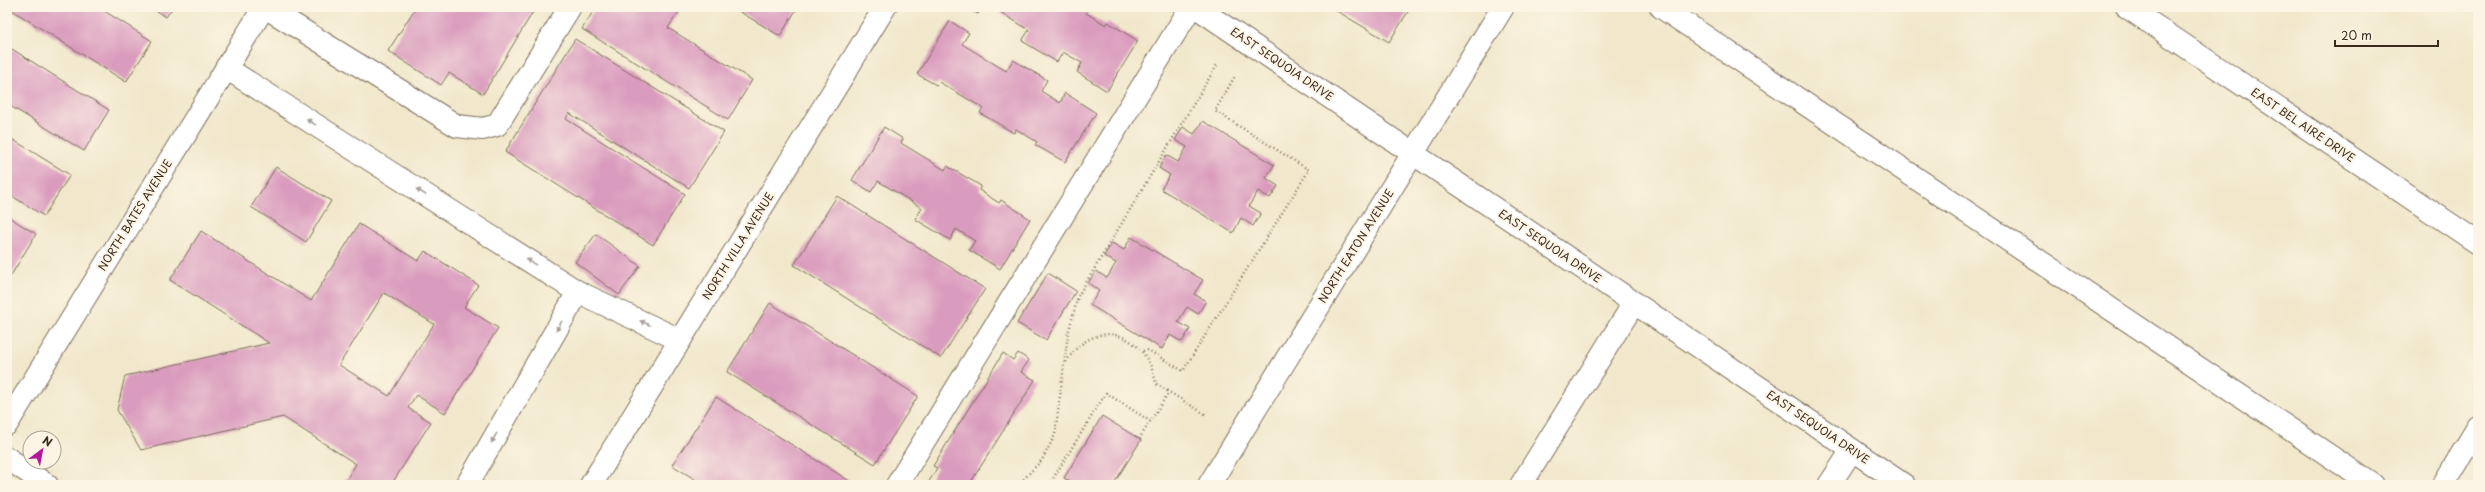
<svg xmlns="http://www.w3.org/2000/svg" width="2485" height="492" font-family="'Playpen Sans',sans-serif">
  <style>
    .building { fill: #da9cbe; fill-rule: evenodd }
    .lines { fill: none; stroke-linecap: round; stroke-linejoin: round }
    .minor-casing { stroke: #7b6c5b; stroke-width: 24 }
    .path { stroke: #7b6c5b; stroke-width: 2.5; stroke-dasharray: 1 3; stroke-linecap: butt }
    .minor { stroke: #fff; stroke-width: 22 }
    .oneway { fill: #a79f9a }
    .labels { text-anchor: middle; stroke-width: 4; stroke-linejoin: round; paint-order: stroke }
    .street-label { font-size: 11px; fill: #3b2a1e; stroke: #fcf5e5 }
  </style>
  <rect width="100%" height="100%" fill="#fcf5e5"/>
  <filter id="ink" filterUnits="userSpaceOnUse"><feTurbulence type="fractalNoise" baseFrequency=".025" numOctaves="2"/><feDisplacementMap in="SourceGraphic" scale="8" xChannelSelector="R" yChannelSelector="G"/><feConvolveMatrix kernelMatrix="1 2 1 2 8 2 1 2 1" color-interpolation-filters="sRGB"/></filter>
  <filter id="wash" filterUnits="userSpaceOnUse"><feTurbulence type="fractalNoise" baseFrequency=".012" numOctaves="4" result="noise"/><feDisplacementMap in="SourceGraphic" scale="16" xChannelSelector="R" yChannelSelector="G"/><feGaussianBlur stdDeviation="0.9" result="paint"/><feColorMatrix in="noise" values="0 0 0 0 0 0 0 0 0 0 0 0 0 0 0 0 0 1.4 0 .05"/><feComposite in="paint" operator="in"/></filter>
  <g filter="url(#wash)">
    <rect width="100%" height="100%" fill="#f1e8cc"/>
    <g id="blocks">
      <g class="building">
        <path d="M7 7H98L152 41 126 82Z"/>
        <path d="M149 7H173L166 17Z"/>
        <path d="M416 7H536L483 94 449 73 441 85 388 51Z"/>
        <path d="M596 7H682L668 28 752 80 728 120 582 29Z"/>
        <path d="M732 7H798L780 36Z"/>
        <path d="M967 7H983L978 14Z"/>
        <path d="M992 7H1086L1088 9 1086 13 1106 25 1108 22 1138 41 1107 91 1077 72 1082 63 1063 52 1057 62 1022 41 1029 30Z"/>
        <path d="M1330 7H1411L1389 42Z"/>
        <path d="M950 21 969 33 962 44 1006 71 1013 60 1047 80 1041 91 1060 103 1065 93 1096 113 1065 162 1035 145 1037 142 1016 129 1014 133 980 113 983 108 939 82 936 85 917 74Z"/>
        <path d="M575 39 724 132 689 188 569 113 566 119 685 194 653 245 505 152Z"/>
        <path d="M7 46 109 110 84 151 7 104Z"/>
        <path d="M1203 121 1274 165 1266 178 1278 186 1270 198 1258 191 1249 206 1261 213 1253 226 1241 218 1233 233 1161 189 1170 175 1159 168 1166 155 1178 162 1187 147 1175 140 1183 127 1194 134Z"/>
        <path d="M884 127 903 139 901 143 945 170 947 166 981 186 979 190 999 203 1001 200 1030 219 1000 269 969 250 975 241 956 229 950 240 915 219 922 208 878 181 871 192 852 180Z"/>
        <path d="M7 136 70 175 44 216 7 193Z"/>
        <path d="M276 167 331 201 306 242 251 207Z"/>
        <path d="M837 196 985 289 941 358 794 265Z"/>
        <path d="M7 216 36 234 7 282Z"/>
        <path d="M359 224 418 261 425 251 478 285 464 307 498 328 445 413 416 395 408 408 431 422 391 485H343L356 464 283 417 141 450 117 410 125 376 269 343 170 280 201 231 311 301ZM384 293 434 324 389 396 339 365Z"/>
        <path d="M596 234 640 266 619 295 575 262Z"/>
        <path d="M1131 237 1203 280 1194 294 1206 301 1198 314 1187 307 1178 322 1190 329 1182 342 1170 335 1162 349 1090 305 1099 291 1088 283 1096 271 1107 278 1116 263 1104 256 1112 243 1124 250Z"/>
        <path d="M1048 273 1076 291 1046 340 1017 323Z"/>
        <path d="M770 303 918 396 875 464 727 372Z"/>
        <path d="M1003 353 1013 360 1018 353 1029 360 1021 372 1035 380 969 485H927L937 468 933 466Z"/>
        <path d="M716 397 856 485H704L672 465Z"/>
        <path d="M1102 416 1141 440 1113 485H1075L1064 478Z"/>
      </g>
    </g>
  </g>
  <g filter="url(#ink)">
    <use href="#blocks" fill-opacity="0" stroke="#7b6c5b" stroke-width="1"/>
    <g class="lines">
      <g class="minor-casing">
        <g id="minor">
          <path d="M265 7 457 126 483 129 497 125 570 7"/>
          <path d="M1196 7 1904 485"/>
          <path d="M1661 7 2373 485"/>
          <path d="M2127 7 2478 243"/>
          <path d="M226 68 578 292 680 340"/>
          <path d="M7 424 264 7"/>
          <path d="M7 458 47 485"/>
          <path d="M467 485 578 292"/>
          <path d="M591 485 885 7"/>
          <path d="M897 485 1191 7"/>
          <path d="M1209 485 1503 7"/>
          <path d="M1521 485 1634 303"/>
          <path d="M1829 485 1852 450"/>
          <path d="M2443 485 2478 427"/>
        </g>
      </g>
      <g class="path">
        <path d="M1143 351 1148 350 1183 371 1309 170 1215 111 1235 76"/>
        <path d="M1066 362C1096 314 1147 333 1156 384L1205 414"/>
        <path d="M1139 439 1169 392"/>
        <path d="M1018 485 1042 460 1055 435 1068 334 1078 296 1217 65"/>
        <path d="M1049 485 1106 393 1150 421"/>
      </g>
      <use href="#minor" class="minor"/>
    </g>
    <defs><path id="oneway-solid" d="M-6-.8H1V-3.2L6.5 0L1 3.2V.8H-6Z"/></defs>
    <g class="oneway">
      <use href="#oneway-solid" transform="translate(311 122) rotate(-148)"/>
      <use href="#oneway-solid" transform="translate(421 192) rotate(-148)"/>
      <use href="#oneway-solid" transform="translate(531 262) rotate(-148)"/>
      <use href="#oneway-solid" transform="translate(645 323) rotate(-155)"/>
      <use href="#oneway-solid" transform="translate(559 326) rotate(120)"/>
      <use href="#oneway-solid" transform="translate(494 438) rotate(120)"/>
    </g>
  </g>
  <g class="labels">
    <g class="street-label">
      <text transform="translate(1282 64) rotate(34)" y="4">EAST SEQUOIA DRIVE</text>
      <text transform="translate(2303 125) rotate(34)" y="4">EAST BEL AIRE DRIVE</text>
      <text transform="translate(135 215) rotate(-58)" y="4">NORTH BATES AVENUE</text>
      <text transform="translate(738 246) rotate(-58)" y="4">NORTH VILLA AVENUE</text>
      <text transform="translate(1356 246) rotate(-58)" y="4">NORTH EATON AVENUE</text>
      <text transform="translate(1550 246) rotate(34)" y="4">EAST SEQUOIA DRIVE</text>
      <text transform="translate(1818 427) rotate(34)" y="4">EAST SEQUOIA DRIVE</text>
    </g>
  </g>
  <rect width="2485" height="492" fill="none" stroke="#fcf5e5" stroke-width="24"/>
  <g transform="translate(42 450) rotate(32)"><circle r="19" fill="#fcf5e5" stroke="#afa495"/>
  <path d="M0-3L7 15L0 10L-7 15Z" fill="#b5179e"/>
  <text y="-6" font-size="11" font-weight="bold" text-anchor="middle" fill="#3b2a1e">N</text>
  </g>
  <path d="M2335 40v6h103v-6" fill="none" stroke="#3b2a1e" stroke-width="2"/>
  <text x="2341" y="40" font-size="12" fill="#3b2a1e" stroke="#fcf5e5" stroke-width="3" paint-order="stroke">20 m</text>
</svg>
